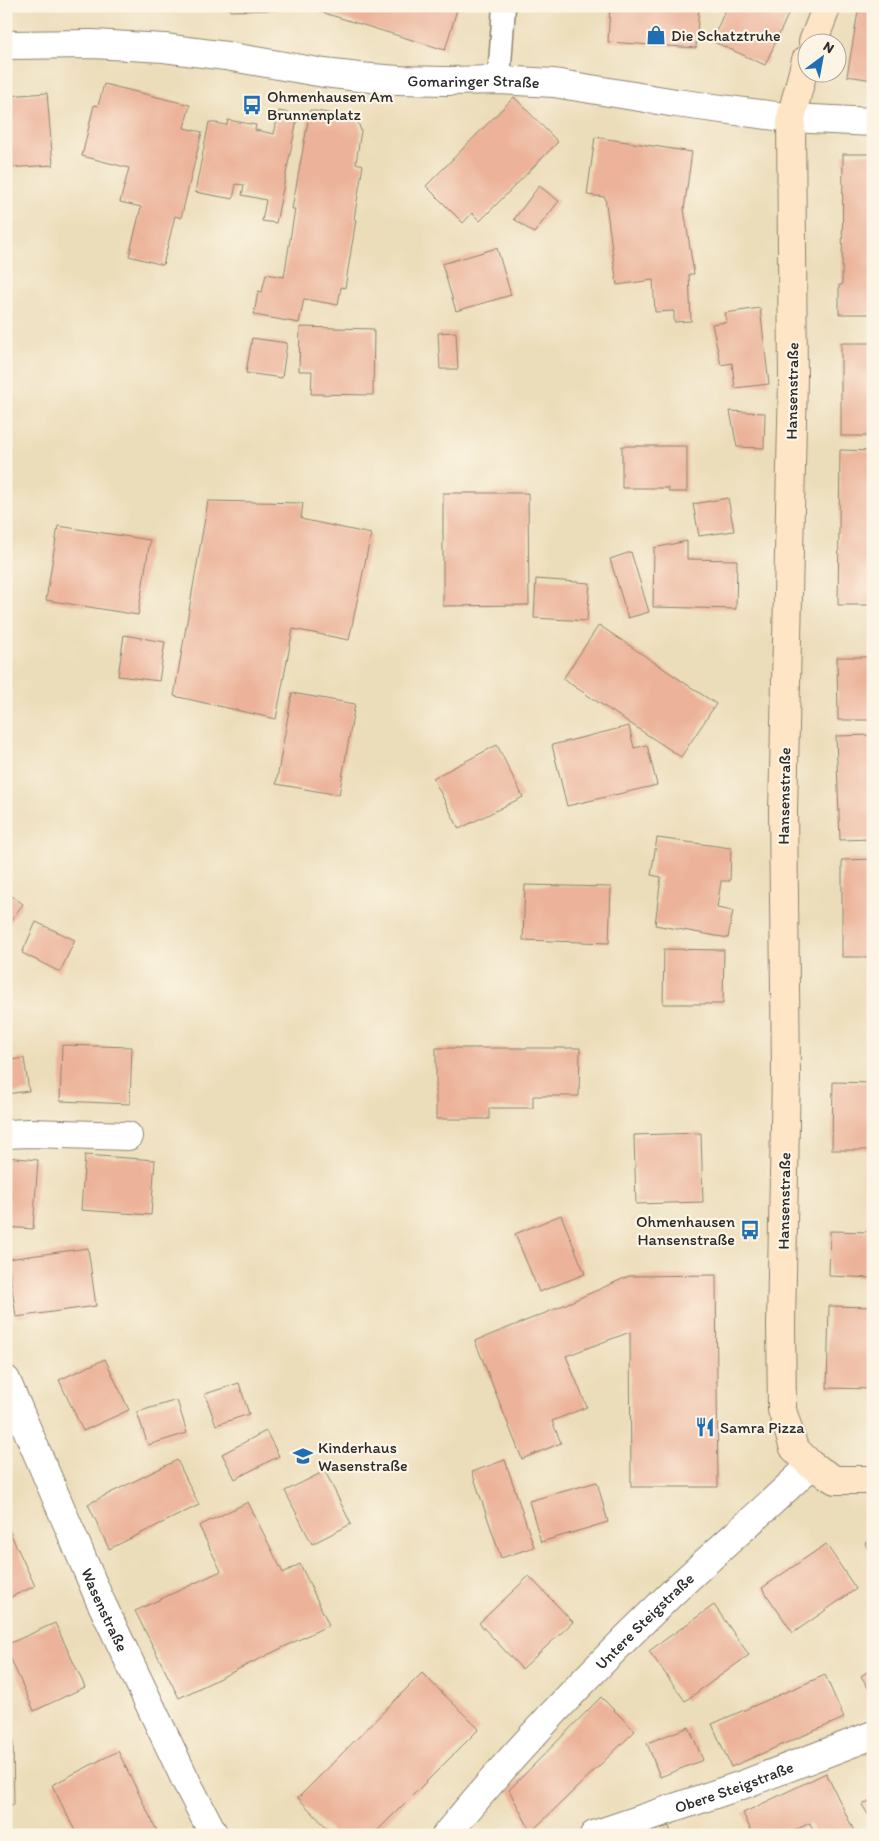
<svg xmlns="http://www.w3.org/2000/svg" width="879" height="1841" font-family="Itim,sans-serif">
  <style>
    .building { fill: #ecb39a }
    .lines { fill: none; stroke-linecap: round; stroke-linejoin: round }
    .lane-casing { stroke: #8c8472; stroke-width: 25 }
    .street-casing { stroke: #8c8472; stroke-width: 30 }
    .secondary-casing { stroke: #8c8472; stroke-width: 30 }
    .lane { stroke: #fff; stroke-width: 22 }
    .street { stroke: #fff; stroke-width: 28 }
    .secondary { stroke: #fde5c5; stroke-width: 28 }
    .labels { text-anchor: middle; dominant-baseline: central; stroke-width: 4.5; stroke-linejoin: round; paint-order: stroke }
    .poi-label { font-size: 16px; fill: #2b2b2b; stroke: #fcf5e5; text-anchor: start }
    .street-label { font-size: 16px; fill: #2b2b2b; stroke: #fcf5e5 }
  </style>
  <rect width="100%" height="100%" fill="#fcf5e5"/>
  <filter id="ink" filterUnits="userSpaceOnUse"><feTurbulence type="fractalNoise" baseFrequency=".02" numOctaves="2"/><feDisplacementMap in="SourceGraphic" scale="10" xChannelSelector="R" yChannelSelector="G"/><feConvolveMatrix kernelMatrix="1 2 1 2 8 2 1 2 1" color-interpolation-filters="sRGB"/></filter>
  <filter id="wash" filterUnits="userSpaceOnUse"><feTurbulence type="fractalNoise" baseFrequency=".0096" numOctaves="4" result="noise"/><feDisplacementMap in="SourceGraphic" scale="20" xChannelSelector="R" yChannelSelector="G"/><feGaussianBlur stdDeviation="1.12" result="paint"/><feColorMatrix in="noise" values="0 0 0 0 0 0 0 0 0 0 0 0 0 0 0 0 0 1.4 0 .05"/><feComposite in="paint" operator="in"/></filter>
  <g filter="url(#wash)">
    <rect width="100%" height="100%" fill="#ecddba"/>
    <g id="blocks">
      <g class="building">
        <polygon points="230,6 279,6 279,10 230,11"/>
        <polygon points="301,6 458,6 445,50"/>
        <polygon points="610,6 699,6 696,48 608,42"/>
        <polygon points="727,6 792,6 765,65 712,41"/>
        <polygon points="859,6 873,6 873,80 847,76"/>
        <polygon points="104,84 190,105 184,128 202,132 181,218 175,216 163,265 129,256 141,207 120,202 129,168 82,156 94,105 98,106"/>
        <polygon points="47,93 53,165 6,168 6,96"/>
        <polygon points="514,97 558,142 480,221 472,213 463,223 426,186"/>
        <polygon points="310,110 350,117 358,122 361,131 356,163 363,165 354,219 356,220 345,288 341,287 338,305 304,299 299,323 254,315 258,291 262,292 266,274 284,277 295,209 292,209"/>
        <polygon points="279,111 298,115 276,223 262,221 266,200 242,195 244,185 236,184 233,199 195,192 209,122 227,125 228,120 256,125 255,130 274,134"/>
        <polygon points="595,137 692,152 684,209 694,274 689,274 691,321 674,322 674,311 655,312 653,280 617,285 605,197 587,195"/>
        <polygon points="843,154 873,154 873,314 839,314 839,285 842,285"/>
        <polygon points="539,186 559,201 534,233 514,219"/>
        <polygon points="497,248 511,295 456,311 442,264"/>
        <polygon points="760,308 769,384 735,388 732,363 721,365 712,324 727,322 725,313"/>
        <polygon points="300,327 374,329 373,395 311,394 312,371 299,371"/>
        <polygon points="456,332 458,369 440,369 438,333"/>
        <polygon points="252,338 287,343 282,378 246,373"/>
        <rect x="841" y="343" width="32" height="93"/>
        <polygon points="730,411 765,413 764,448 737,447"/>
        <polygon points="622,446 687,446 687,492 669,492 668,488 622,488"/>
        <polygon points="840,450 873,451 873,605 838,605"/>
        <polygon points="443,493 528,493 529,605 443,606"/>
        <polygon points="728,498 734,531 699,536 693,504"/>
        <polygon points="208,501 303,503 301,519 371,534 349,640 293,629 276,719 174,696"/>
        <polygon points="58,526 150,540 138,615 46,600"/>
        <polygon points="687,541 687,559 737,560 736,609 653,607 654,548"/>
        <polygon points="631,552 649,612 628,618 610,559"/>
        <polygon points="536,579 590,583 587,621 534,618"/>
        <polygon points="599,625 716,704 681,757 563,679"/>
        <polygon points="124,635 165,642 159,681 118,676"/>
        <polygon points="837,657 873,657 873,720 838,720"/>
        <polygon points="292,693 355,704 339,795 276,784"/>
        <polygon points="629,726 634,748 647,745 657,785 567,806 552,745"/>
        <polygon points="873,735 873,839 840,840 836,736"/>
        <polygon points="497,745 523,797 459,829 433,778"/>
        <polygon points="657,838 731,848 730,881 721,881 717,908 733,911 728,938 655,925 661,877 651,875"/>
        <polygon points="873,859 873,957 842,957 842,860"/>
        <polygon points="525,885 611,887 609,943 523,940"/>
        <polygon points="6,892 23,904 6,927"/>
        <polygon points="36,922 75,940 60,972 22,953"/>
        <polygon points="664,949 724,950 723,1004 663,1004"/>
        <polygon points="62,1045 132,1047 130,1104 60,1101"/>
        <polygon points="436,1048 580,1048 579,1096 533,1096 533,1108 489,1108 489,1119 436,1119"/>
        <polygon points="24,1058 29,1091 6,1094 6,1061"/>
        <polygon points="833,1082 873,1083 873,1150 832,1150"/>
        <polygon points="701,1133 703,1202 636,1204 634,1135"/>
        <polygon points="85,1155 155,1160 151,1215 81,1210"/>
        <polygon points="6,1157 38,1160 33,1229 6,1227"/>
        <polygon points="561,1215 585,1274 539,1292 515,1234"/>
        <polygon points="830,1231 873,1232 873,1278 829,1276"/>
        <polygon points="88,1248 96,1306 16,1317 8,1259"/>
        <polygon points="716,1275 718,1487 631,1487 630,1332 566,1356 587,1407 552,1421 561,1443 522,1459 475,1341 548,1312 629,1276"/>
        <polygon points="829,1306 873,1307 873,1389 827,1388"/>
        <polygon points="105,1359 129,1410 83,1431 59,1380"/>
        <polygon points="239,1383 249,1414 216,1425 205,1394"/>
        <polygon points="177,1400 187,1433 148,1445 137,1412"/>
        <polygon points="266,1431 279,1456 235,1479 222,1454"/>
        <polygon points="177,1460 199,1505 109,1549 88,1504"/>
        <polygon points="505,1460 534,1547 501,1558 472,1472"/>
        <polygon points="325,1471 351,1524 312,1544 285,1491"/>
        <polygon points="597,1482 608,1522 541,1542 529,1501"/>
        <polygon points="248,1502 283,1573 300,1564 329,1625 179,1698 135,1611 221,1571 199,1526"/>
        <polygon points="6,1524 35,1586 6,1599"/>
        <polygon points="873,1538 873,1557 865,1543"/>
        <polygon points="826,1544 856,1589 793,1633 762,1588"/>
        <polygon points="529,1576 573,1622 522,1669 479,1623"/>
        <polygon points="714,1605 749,1655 685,1701 649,1651"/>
        <polygon points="55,1623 85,1687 34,1711 6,1648 6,1645"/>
        <polygon points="873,1668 873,1696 861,1676"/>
        <polygon points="422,1673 479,1729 373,1835 334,1835 298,1798"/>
        <polygon points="825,1675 844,1718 731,1767 712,1724"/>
        <polygon points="601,1697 635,1731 531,1832 509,1790"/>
        <polygon points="689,1727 703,1760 660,1777 647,1743"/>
        <polygon points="6,1740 13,1740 14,1805 6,1805"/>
        <polygon points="118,1751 159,1835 77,1835 52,1785"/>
        <polygon points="826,1773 856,1835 815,1835 810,1823 785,1835 753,1835 743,1813"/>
        <polygon points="873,1799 873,1822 862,1805"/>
        <polygon points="669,1826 672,1835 645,1835 645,1834"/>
      </g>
    </g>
  </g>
  <g filter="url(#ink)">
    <use href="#blocks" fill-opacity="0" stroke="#8c8472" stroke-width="1"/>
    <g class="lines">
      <defs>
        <polyline id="lane" points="499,80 504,6"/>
        <g id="street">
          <path id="s1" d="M6,45L93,44L164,48L226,56L324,73L359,77L398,80L446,81L499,80L554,83L676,103L791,118L873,122"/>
          <polyline points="6,1134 30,1133 128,1136"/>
          <path id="s2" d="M6,1380L99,1598L186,1781L214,1835"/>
          <path id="s3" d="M446,1835C515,1751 590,1672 669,1596C715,1552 765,1510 811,1465"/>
          <path id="s4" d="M594,1835L742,1785L873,1735"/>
        </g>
        <g id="secondary">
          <polyline points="813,42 827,6"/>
          <polyline points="806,60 791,118 793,380 783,811 786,1075 781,1324 782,1410 794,1448 811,1465 835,1480 873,1480"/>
        </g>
      </defs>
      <use href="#lane" class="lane-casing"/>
      <use href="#street" class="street-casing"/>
      <use href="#secondary" class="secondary-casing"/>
      <use href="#lane" class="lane"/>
      <use href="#street" class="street"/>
      <use href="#secondary" class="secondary"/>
    </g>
  </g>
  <defs>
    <symbol id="shop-bare" viewBox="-9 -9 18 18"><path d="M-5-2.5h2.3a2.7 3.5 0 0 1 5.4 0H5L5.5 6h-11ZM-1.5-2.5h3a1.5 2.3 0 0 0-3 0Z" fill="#1f6fb2" stroke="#fcf5e5" stroke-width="2.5" paint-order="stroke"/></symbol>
    <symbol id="bus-bare" viewBox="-9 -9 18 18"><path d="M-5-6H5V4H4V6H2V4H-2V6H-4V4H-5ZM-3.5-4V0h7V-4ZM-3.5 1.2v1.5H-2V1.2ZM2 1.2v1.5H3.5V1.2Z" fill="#1f6fb2" stroke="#fcf5e5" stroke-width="2.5" paint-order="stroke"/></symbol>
    <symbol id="restaurant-bare" viewBox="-9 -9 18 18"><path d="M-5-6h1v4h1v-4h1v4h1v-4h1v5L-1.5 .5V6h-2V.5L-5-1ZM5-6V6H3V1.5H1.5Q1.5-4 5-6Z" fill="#1f6fb2" stroke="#fcf5e5" stroke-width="2.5" paint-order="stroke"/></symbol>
    <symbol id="school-bare" viewBox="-9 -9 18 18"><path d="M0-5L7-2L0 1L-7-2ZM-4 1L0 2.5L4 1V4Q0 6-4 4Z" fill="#1f6fb2" stroke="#fcf5e5" stroke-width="2.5" paint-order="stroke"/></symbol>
  </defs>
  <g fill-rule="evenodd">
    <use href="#shop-bare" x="642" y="21" width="28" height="28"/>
    <use href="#bus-bare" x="238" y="91" width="28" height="28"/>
    <use href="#bus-bare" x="736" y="1216" width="28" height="28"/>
    <use href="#restaurant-bare" x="691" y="1413" width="28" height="28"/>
    <use href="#school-bare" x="289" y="1442" width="28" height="28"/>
  </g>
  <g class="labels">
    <g class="poi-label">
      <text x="671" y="35">Die Schatztruhe</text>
      <text x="267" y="96">Ohmenhausen Am<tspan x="267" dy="18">Brunnenplatz</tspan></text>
      <text x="735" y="1221" text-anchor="end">Ohmenhausen<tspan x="735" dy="18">Hansenstraße</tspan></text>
      <text x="720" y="1427">Samra Pizza</text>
      <text x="318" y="1447">Kinderhaus<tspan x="318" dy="18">Wasenstraße</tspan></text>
    </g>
    <g class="street-label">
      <text stroke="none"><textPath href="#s1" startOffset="470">Gomaringer Straße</textPath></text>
      <text transform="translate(792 391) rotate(-89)">Hansenstraße</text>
      <text transform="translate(784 796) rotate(-89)">Hansenstraße</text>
      <text transform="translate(784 1201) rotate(-89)">Hansenstraße</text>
      <text stroke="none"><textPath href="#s2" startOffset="250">Wasenstraße</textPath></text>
      <text stroke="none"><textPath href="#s3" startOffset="292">Untere Steigstraße</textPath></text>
      <text stroke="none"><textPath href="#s4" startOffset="148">Obere Steigstraße</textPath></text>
    </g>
  </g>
  <rect width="879" height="1841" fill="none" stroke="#fcf5e5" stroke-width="25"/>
  <g transform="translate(822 58) rotate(32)"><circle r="24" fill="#fcf5e5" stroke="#a8a49b"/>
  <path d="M0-4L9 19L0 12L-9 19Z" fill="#1f6fb2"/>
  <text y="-8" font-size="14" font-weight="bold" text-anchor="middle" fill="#2b2b2b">N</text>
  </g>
</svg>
